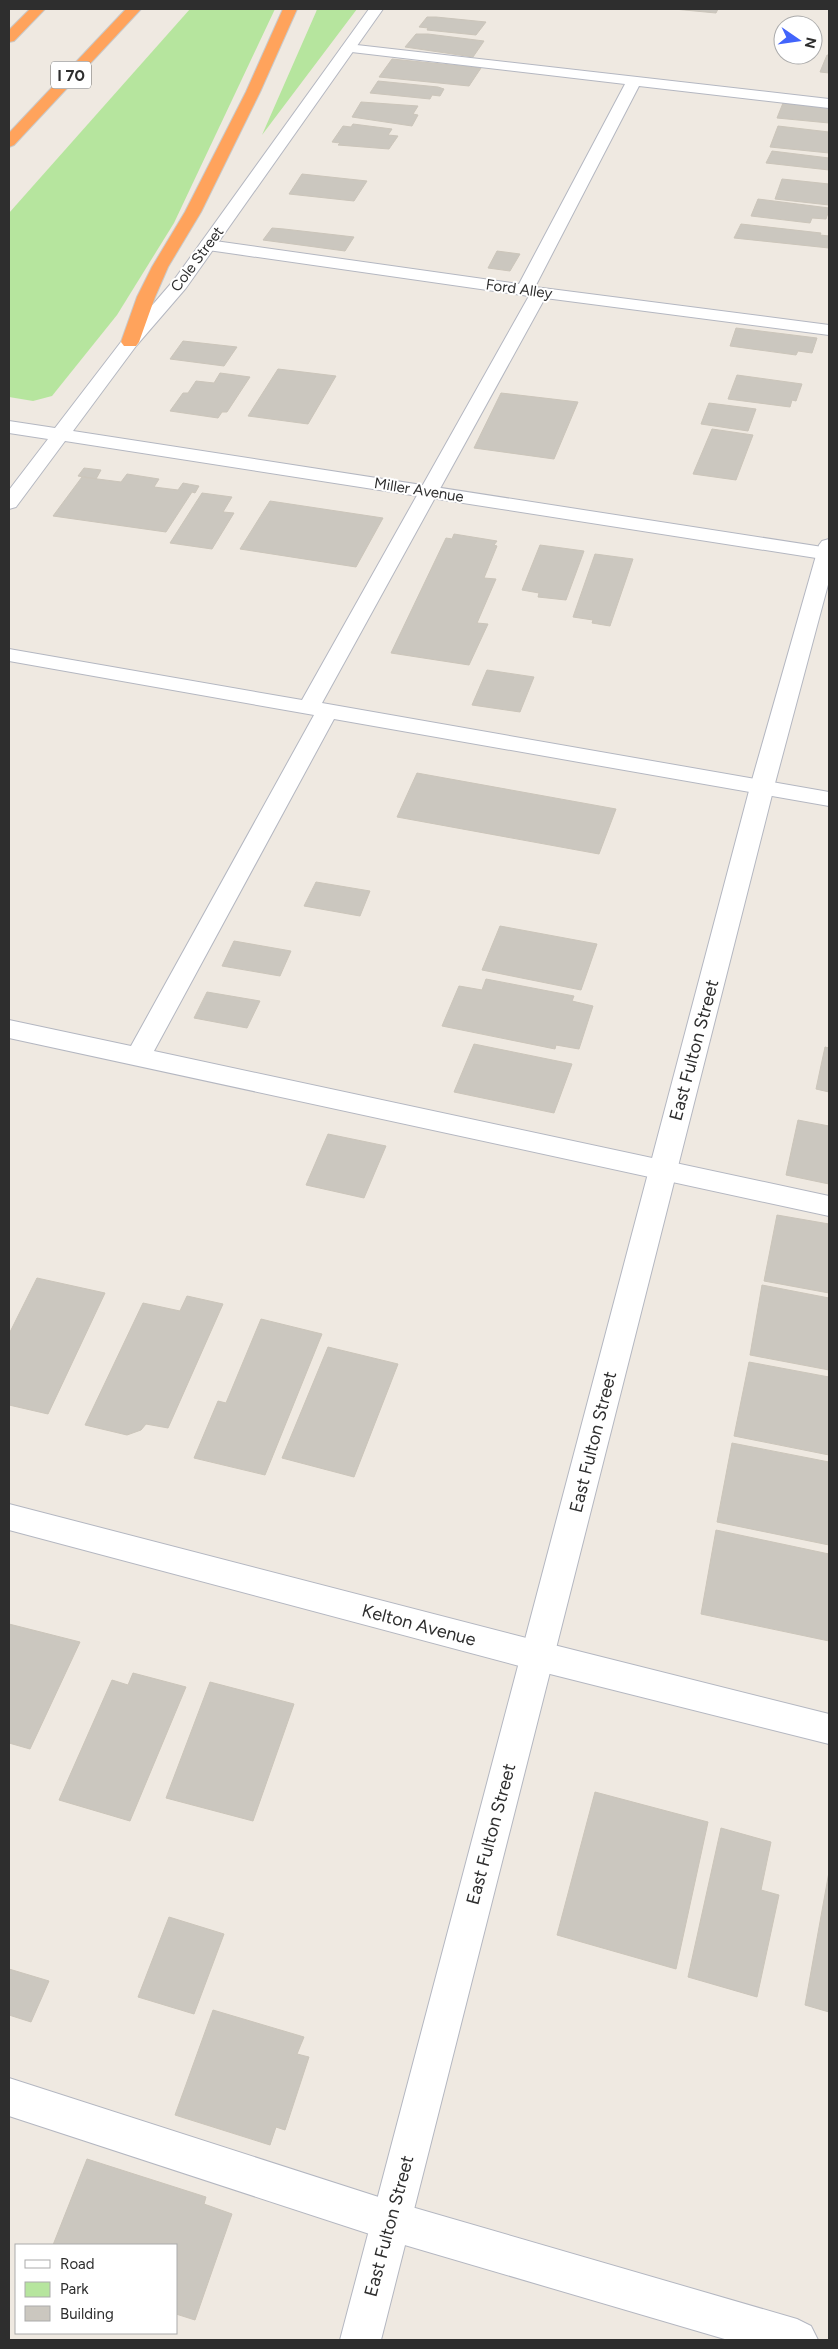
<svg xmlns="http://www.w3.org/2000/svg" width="838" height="2349" font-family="Figtree,sans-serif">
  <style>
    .green { fill: #b6e59e }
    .building { fill: #cbc7bf; stroke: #cbc5ba }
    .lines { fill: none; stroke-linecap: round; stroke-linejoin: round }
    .lane-casing { stroke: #b4b7c1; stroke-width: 2 }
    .street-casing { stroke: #b4b7c1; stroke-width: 2 }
    .secondary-casing { stroke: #b4b7c1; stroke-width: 2 }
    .highway-casing { stroke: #c9c9c9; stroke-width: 2 }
    .lane { fill: #fff; fill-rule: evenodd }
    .street { fill: #fff; fill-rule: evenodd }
    .secondary { fill: #fff; fill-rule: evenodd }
    .highway { fill: #ffa35c; fill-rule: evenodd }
    .labels { text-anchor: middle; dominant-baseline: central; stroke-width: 4; stroke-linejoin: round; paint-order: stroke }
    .far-street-label { font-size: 15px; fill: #2e2e2e; stroke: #fff }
    .shield { fill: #fff; stroke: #6d6d6d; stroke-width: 1 }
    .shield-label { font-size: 16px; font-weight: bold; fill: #2e2e2e }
    .street-label { font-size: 18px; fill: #2e2e2e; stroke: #fff }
  </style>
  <rect width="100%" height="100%" fill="#efe9e1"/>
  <g class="green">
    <polygon points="190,9 275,9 174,223 117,315 52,396 33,401 9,397 9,213"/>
    <polygon points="317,9 357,9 262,135 316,12"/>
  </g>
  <g class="building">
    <polygon points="674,9 718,9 716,13"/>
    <polygon points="427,17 436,17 486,22 476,35 427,30 428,28 419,27"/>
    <polygon points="416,34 428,34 484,41 473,57 405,47"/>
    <polygon points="827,55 829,55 829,73 820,72"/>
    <polygon points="392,59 481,68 469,86 379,77"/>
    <polygon points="378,81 438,87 444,89 440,96 432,95 430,99 370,93"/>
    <polygon points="361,102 418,106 413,114 418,115 412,126 352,117"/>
    <polygon points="783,103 829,108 829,123 777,118"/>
    <polygon points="353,124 392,129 388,135 398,136 389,149 338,145 340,143 332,142 343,126 351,127"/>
    <polygon points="778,126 829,132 829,153 770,147"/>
    <polygon points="772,151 829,158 829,170 766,163"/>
    <polygon points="302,174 367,181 354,201 289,194"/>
    <polygon points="782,179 829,184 829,205 775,199"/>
    <polygon points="758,199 829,208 829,210 826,219 812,218 810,223 751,216"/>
    <polygon points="741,224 821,233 820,235 829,236 829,248 734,238"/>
    <polygon points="272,228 284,229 354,237 345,251 263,240"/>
    <polygon points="497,251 520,254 510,271 488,268"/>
    <polygon points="736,328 817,338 812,353 798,351 796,355 730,346"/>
    <polygon points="183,341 237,347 224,366 170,359"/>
    <polygon points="278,369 336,376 308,424 248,416"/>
    <polygon points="220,373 250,377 227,412 222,412 218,418 170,411 183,393 188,393 196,381 214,383"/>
    <polygon points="737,375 802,384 796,401 792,400 790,407 728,399"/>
    <polygon points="501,393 578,402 554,459 474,448"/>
    <polygon points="709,403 756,409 748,431 701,424"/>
    <polygon points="712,429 753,435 736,480 693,474"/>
    <polygon points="84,468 101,470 96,479 78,476"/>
    <polygon points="127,474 159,479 154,487 178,490 183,483 199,486 195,493 192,492 166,532 53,516 82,477 121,482"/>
    <polygon points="202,493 232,497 223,512 234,513 212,549 170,543"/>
    <polygon points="270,501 383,518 356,567 240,549"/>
    <polygon points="454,534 497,541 494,545 497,546 484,578 496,579 477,623 488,624 469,665 391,653 446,538 452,539"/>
    <polygon points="540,545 584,551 566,600 538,597 539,593 522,590"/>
    <polygon points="595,554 633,559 610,626 592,623 593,620 573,617"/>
    <polygon points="487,670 534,677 520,712 472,705"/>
    <polygon points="417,773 616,809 599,854 397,817"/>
    <polygon points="316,882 370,891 360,916 304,906"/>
    <polygon points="500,926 597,944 581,990 482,970"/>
    <polygon points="234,941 291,951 280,976 222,966"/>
    <polygon points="486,979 574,996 572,1001 593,1006 579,1049 556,1045 555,1049 442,1026 459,986 482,990"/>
    <polygon points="207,992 260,1001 247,1028 194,1018"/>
    <polygon points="474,1044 572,1064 554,1113 454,1092"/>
    <polygon points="825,1047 829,1048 829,1092 816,1089"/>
    <polygon points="798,1120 829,1126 829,1184 786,1175"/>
    <polygon points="328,1134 386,1146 364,1198 306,1185"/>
    <polygon points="777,1215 829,1224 829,1293 764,1281"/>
    <polygon points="37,1278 105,1293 48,1414 9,1405 9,1334"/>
    <polygon points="762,1285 829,1298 829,1370 750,1355"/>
    <polygon points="187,1296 223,1304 168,1428 146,1424 141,1430 127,1435 85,1425 143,1303 180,1311"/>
    <polygon points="261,1319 322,1334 265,1475 194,1458 218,1401 226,1403"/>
    <polygon points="328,1347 398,1364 354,1477 282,1458"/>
    <polygon points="749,1362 829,1377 829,1455 734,1436"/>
    <polygon points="732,1443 829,1462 829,1545 717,1522"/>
    <polygon points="716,1530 829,1554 829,1641 701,1614"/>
    <polygon points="9,1624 80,1642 30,1749 9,1743"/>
    <polygon points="133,1673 186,1687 130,1821 59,1800 112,1680 128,1685"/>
    <polygon points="210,1682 294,1704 253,1821 166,1798"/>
    <polygon points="595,1792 708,1822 676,1969 557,1935"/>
    <polygon points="721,1828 771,1842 761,1890 779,1895 757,1997 688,1977"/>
    <polygon points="829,1872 829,2012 805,2005"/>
    <polygon points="169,1917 224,1934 194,2014 138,1997"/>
    <polygon points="9,1969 49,1981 31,2022 9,2015"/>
    <polygon points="213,2010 304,2037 297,2054 309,2057 285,2130 276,2127 270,2145 175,2115"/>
    <polygon points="87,2159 206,2197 204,2204 232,2214 195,2320 176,2314 176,2245 53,2245"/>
  </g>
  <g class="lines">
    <defs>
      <g id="lane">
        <polygon points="348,44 829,99 829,108 639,86 535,287 829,325 829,335 545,298 322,703 829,792 829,806 334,719 154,1051 829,1196 829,1216 9,1038 9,1020 131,1046 314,715 9,661 9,649 302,700 529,296 208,250 202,249 200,245 202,241 208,240 519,284 625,84 343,51 341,48"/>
        <polygon points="9,2078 391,2201 797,2319 811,2326 818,2340 728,2340 391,2241 9,2116"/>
      </g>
      <polygon id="street" points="829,539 829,581 774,787 381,2340 340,2340 750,787 819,545 822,541"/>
      <g id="secondary">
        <polygon points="369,9 383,9 186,288 136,346 73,431 829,548 829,560 65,441 16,507 9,509 9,490 48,439 9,433 9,421 55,428 124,338 174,280"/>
        <polygon points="9,1504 538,1641 829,1714 829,1744 538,1671 9,1530"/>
      </g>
      <g id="highway">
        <polygon points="30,9 45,9 14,41 9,42 9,30"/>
        <polygon points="126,9 141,9 14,145 9,147 9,133"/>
        <polygon points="283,9 297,9 260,92 201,212 168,267 155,297 139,342 136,346 124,346 121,342 137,297 152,267 185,212 246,92"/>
      </g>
    </defs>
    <use href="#lane" class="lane-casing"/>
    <use href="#street" class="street-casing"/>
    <use href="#secondary" class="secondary-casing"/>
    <use href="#highway" class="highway-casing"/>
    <use href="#lane" class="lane"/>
    <use href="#street" class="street"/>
    <use href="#secondary" class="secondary"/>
    <use href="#highway" class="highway"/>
  </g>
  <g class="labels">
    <g class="far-street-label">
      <text transform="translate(197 259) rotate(-53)">Cole Street</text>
      <text transform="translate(519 289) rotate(8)">Ford Alley</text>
      <text transform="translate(419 490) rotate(9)">Miller Avenue</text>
    </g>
    <rect class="shield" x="51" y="61.5" width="40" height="27" rx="4"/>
    <g class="shield-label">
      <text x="71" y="75">I 70</text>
    </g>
    <g class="street-label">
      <text transform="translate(694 1050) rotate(-75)">East Fulton Street</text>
      <text transform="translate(593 1442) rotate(-76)">East Fulton Street</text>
      <text transform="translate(419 1625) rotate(15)">Kelton Avenue</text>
      <text transform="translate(491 1834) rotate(-75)">East Fulton Street</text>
      <text transform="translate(389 2226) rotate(-75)">East Fulton Street</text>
    </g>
  </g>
  <rect width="838" height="2349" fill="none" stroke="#2e2e2e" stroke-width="20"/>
  <rect x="15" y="2244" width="162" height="90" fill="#ffffff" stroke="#ababab"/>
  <rect x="25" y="2260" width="25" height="8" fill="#ffffff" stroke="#ababab"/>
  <text x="60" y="2269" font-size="15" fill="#2e2e2e">Road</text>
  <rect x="25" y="2282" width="25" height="15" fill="#b6e59e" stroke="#ababab"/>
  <text x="60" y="2294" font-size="15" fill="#2e2e2e">Park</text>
  <rect x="25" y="2306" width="25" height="15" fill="#cbc7bf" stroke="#ababab"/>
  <text x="60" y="2319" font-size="15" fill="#2e2e2e">Building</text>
  <g transform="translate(798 40) rotate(103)"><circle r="24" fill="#ffffff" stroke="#ababab"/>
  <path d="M0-4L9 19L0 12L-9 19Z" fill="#4264fb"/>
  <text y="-8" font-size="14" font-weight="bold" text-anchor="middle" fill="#2e2e2e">N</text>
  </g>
</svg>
